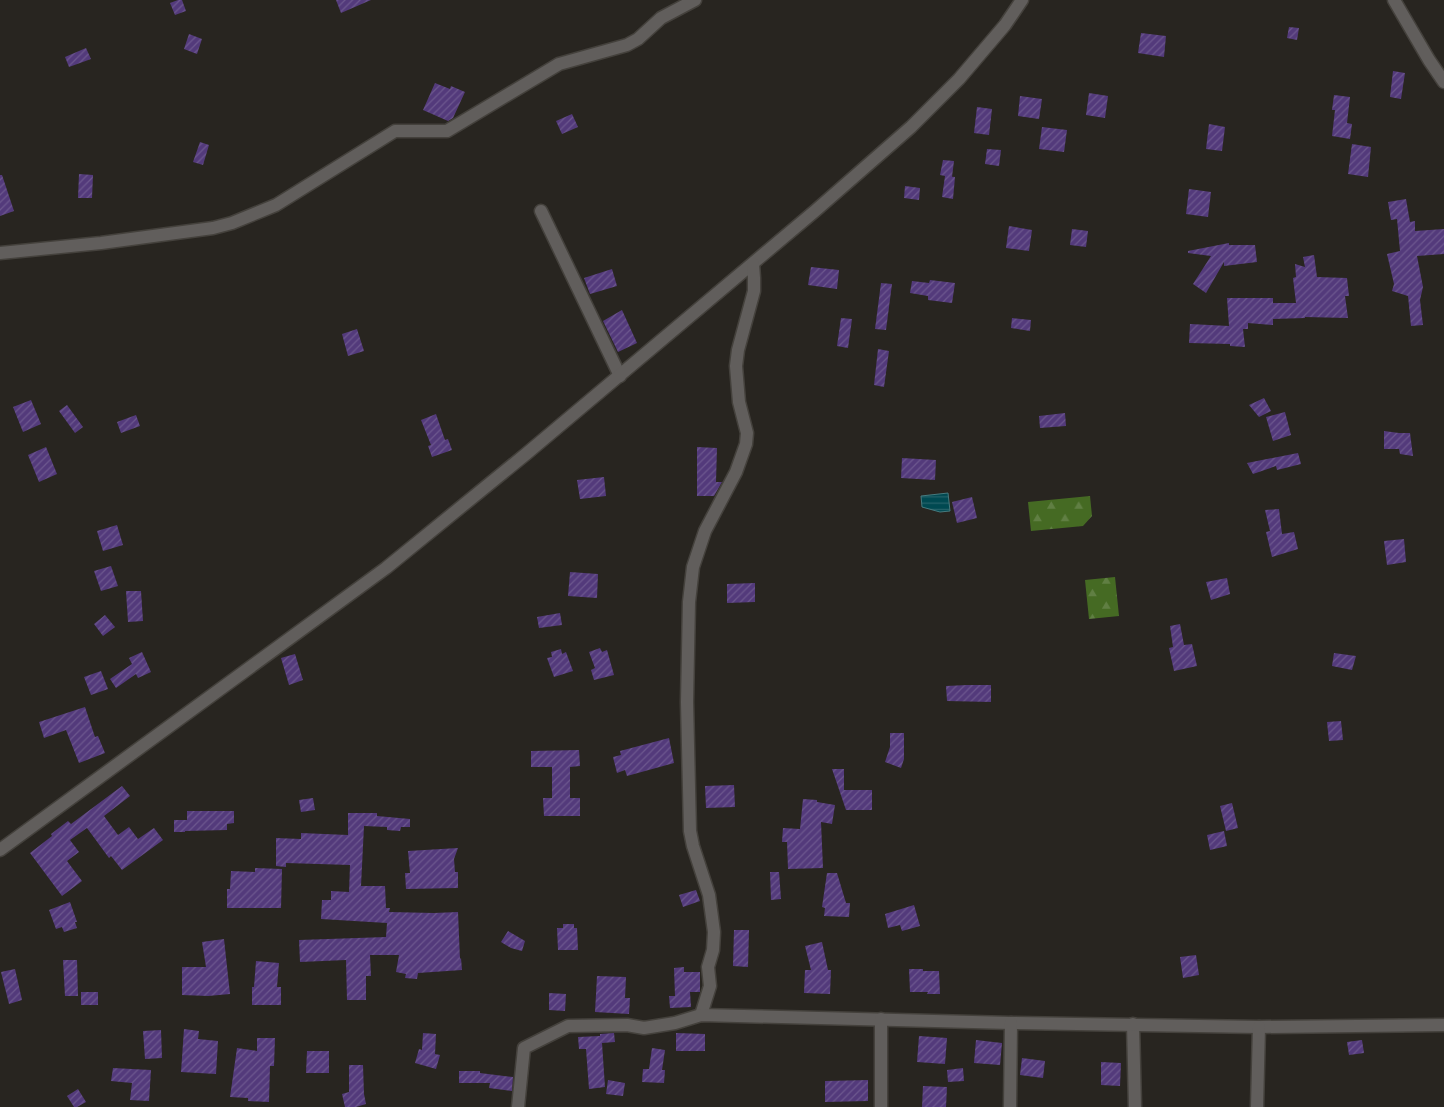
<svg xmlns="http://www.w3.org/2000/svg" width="1444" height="1107" font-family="Montserrat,sans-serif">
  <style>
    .forest { fill: url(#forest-firs) }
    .water { fill: url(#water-rules); stroke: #477a7e }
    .building { fill: url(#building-hatch) }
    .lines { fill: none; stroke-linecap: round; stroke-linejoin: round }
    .street-casing { stroke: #44413c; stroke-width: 15 }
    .street { stroke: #615e5c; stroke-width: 12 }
  </style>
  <defs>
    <pattern id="forest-firs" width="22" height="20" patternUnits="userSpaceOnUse" patternTransform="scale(1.25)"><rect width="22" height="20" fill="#456a23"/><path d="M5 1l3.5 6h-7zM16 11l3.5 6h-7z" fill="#607f43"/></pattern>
    <pattern id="water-rules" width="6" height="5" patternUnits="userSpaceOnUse" patternTransform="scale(1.25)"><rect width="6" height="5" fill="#004951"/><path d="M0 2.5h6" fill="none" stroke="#26636a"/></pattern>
    <pattern id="building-hatch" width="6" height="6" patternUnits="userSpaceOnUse" patternTransform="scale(1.25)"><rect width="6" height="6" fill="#533a7b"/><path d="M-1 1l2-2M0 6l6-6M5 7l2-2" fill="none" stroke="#6c578e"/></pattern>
  </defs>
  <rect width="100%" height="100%" fill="#282520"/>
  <g class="forest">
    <polygon points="1090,496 1092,516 1083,526 1031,531 1028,502"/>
    <polygon points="1115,577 1119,616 1089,619 1085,580"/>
  </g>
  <polygon class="water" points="948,493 950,511 940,512 922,507 921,496"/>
  <g class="building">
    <polygon points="178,0 182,0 186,11 175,15 170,3"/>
    <polygon points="336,0 371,0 341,13"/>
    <polygon points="1289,27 1299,28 1297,40 1287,38"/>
    <polygon points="1141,33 1166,36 1164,57 1138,53"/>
    <polygon points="189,34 202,39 197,54 184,49"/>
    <polygon points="86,48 91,59 69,67 65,57"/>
    <polygon points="1393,71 1405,73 1401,99 1390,97"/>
    <polygon points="435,83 450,89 451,86 465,92 453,118 448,121 423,110"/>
    <polygon points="1089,93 1108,96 1105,118 1086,115"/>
    <polygon points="1334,95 1350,97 1347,123 1352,124 1350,139 1332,136 1335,110 1332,110"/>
    <polygon points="1020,96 1042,99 1039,119 1018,116"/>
    <polygon points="977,107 992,109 989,135 974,133"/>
    <polygon points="572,114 578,127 562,134 556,121"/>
    <polygon points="1209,124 1225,127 1222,151 1206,149"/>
    <polygon points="1042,127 1067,130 1064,152 1039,149"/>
    <polygon points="200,142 209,145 203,165 193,162"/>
    <polygon points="1352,144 1371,147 1368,177 1348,174"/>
    <polygon points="987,149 1001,150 999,166 985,164"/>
    <polygon points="943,160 954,161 952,177 945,176 955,177 953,199 942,197 945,176 940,175"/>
    <polygon points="79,174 93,175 92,198 78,198"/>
    <polygon points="0,175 2,175 14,211 0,216"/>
    <polygon points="905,186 920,188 919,200 904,198"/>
    <polygon points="1189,189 1211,192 1208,217 1186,214"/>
    <polygon points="1406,199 1410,222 1415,221 1415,231 1444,229 1444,254 1417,256 1423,287 1420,300 1423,325 1411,326 1408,296 1392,291 1394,284 1387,254 1400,251 1397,219 1391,220 1388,202"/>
    <polygon points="1009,226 1032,230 1029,251 1006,248"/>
    <polygon points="1072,229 1088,231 1086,247 1070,245"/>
    <polygon points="1229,243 1229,245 1255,245 1257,262 1224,266 1224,262 1206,293 1193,284 1211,256 1188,253 1188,251"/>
    <polygon points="1314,255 1317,277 1347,278 1349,296 1345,296 1348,318 1305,317 1305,318 1273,319 1273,325 1248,323 1248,329 1243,329 1245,347 1230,346 1230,344 1189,343 1190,324 1229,326 1227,298 1273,298 1273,303 1296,303 1293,278 1296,277 1295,264 1305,267 1303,257"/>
    <polygon points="811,267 839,270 837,289 808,285"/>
    <polygon points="612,269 617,286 590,294 584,278"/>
    <polygon points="930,280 955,283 952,303 928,300 928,296 910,293 912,281 929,283"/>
    <polygon points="881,283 892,284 886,330 875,329"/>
    <polygon points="622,310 637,343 618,352 603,321"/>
    <polygon points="841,318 852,319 848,348 837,346"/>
    <polygon points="1012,318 1031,320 1030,331 1011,328"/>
    <polygon points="357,329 364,351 348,356 342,334"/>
    <polygon points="878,349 889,351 884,387 874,385"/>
    <polygon points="1264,398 1271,411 1259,417 1249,405"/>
    <polygon points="31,400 41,424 23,432 13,407"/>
    <polygon points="67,405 83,427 75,433 59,411"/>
    <polygon points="1285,412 1291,435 1273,441 1266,417"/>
    <polygon points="1065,413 1066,426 1040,428 1039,416"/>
    <polygon points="436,414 445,440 448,439 452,450 432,457 428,446 431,445 421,420"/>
    <polygon points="136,415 140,426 121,433 117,422"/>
    <polygon points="1384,431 1399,433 1410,433 1413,456 1400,454 1399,449 1384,449"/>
    <polygon points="46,447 57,474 39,482 28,455"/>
    <polygon points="697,447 717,448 716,482 722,482 714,496 697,496"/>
    <polygon points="1298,453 1301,464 1277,470 1276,466 1253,474 1247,463"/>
    <polygon points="902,458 936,460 935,480 901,478"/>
    <polygon points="604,477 606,496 580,499 577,480"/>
    <polygon points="972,497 977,518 957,523 952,502"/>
    <polygon points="1279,509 1282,534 1294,532 1298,549 1272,557 1266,532 1270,531 1265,510"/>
    <polygon points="117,525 123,545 103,551 97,531"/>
    <polygon points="1404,539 1406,562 1387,565 1384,541"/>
    <polygon points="111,566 118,586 101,591 94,571"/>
    <polygon points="570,572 598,574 597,598 568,596"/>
    <polygon points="1227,578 1230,594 1211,600 1206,582"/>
    <polygon points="755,583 755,602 727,603 727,584"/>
    <polygon points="126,591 141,591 143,621 128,622"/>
    <polygon points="560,613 562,625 539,628 537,617"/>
    <polygon points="105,615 115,627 103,636 94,624"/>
    <polygon points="1180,624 1184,645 1192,644 1197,666 1174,671 1169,648 1173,647 1170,626"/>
    <polygon points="600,648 602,652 607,650 614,675 594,680 591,670 595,668 589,652"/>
    <polygon points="561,649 562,654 566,652 573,671 554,677 547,658 552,657 551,652"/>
    <polygon points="142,652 151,672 138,678 136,674 116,688 110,679 132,664 129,658"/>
    <polygon points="1334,653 1356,656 1352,670 1332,666"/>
    <polygon points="295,654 303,680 289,685 281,658"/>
    <polygon points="101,671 108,689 91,695 84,677"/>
    <polygon points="967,685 991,685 991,702 947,701 946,686"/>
    <polygon points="85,707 95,737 98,736 105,753 79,763 66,730 44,738 39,722"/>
    <polygon points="1341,721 1343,740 1329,741 1327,722"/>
    <polygon points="890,733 904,733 904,759 901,768 885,762 890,747"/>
    <polygon points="669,738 674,763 627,776 625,770 617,773 613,757 621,755 620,751"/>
    <polygon points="579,750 580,766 570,767 570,798 580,798 580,816 544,816 543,798 552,798 552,767 531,767 531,751"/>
    <polygon points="832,769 844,769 844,790 872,790 872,810 846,810"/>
    <polygon points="734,785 735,807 706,808 705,786"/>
    <polygon points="122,786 130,796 104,816 118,835 129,827 138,839 154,828 163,840 122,870 111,856 109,858 87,828 70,840 79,852 67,861 82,881 62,896 30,853 52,836 51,834 68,821 71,824"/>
    <polygon points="313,798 315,810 301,812 299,800"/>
    <polygon points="803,799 817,800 817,802 835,805 832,824 821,822 823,868 788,869 787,842 782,842 783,828 800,829"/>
    <polygon points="1232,803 1238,828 1226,831 1220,806"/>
    <polygon points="187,811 234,811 234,823 227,824 227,830 185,831 185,832 174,832 174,820 187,820"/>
    <polygon points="348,813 377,813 377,816 410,819 410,827 401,827 400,831 387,830 387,827 364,826 361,886 385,886 386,908 390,908 389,912 434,913 458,912 460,959 461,958 462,970 418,973 417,979 405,978 406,974 396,972 399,955 370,955 371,976 366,976 366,1000 347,1000 346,960 300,962 299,940 386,937 387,923 321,919 322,900 331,900 331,891 349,892 350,865 286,863 286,867 276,866 276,838 301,839 301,833 348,835"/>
    <polygon points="1224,831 1227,846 1210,850 1207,835"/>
    <polygon points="458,848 454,859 455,872 458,872 458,888 406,889 405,873 410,873 408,851"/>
    <polygon points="255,868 282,869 281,908 227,908 227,889 230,889 231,871 255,872"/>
    <polygon points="770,872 779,872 781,899 771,900"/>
    <polygon points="827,873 837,873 846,903 850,903 849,917 824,916 825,908 822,907"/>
    <polygon points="696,890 700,901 683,907 679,895"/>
    <polygon points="70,902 77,922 75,922 77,928 64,932 62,927 56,929 49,910"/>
    <polygon points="914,905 920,926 902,931 900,925 888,928 885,914"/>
    <polygon points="563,924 574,924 574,928 577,928 578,950 558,950 557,928 563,928"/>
    <polygon points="734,930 749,930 748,967 733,966"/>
    <polygon points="508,931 525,941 522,951 511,948 501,942"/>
    <polygon points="224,939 230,994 208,996 182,995 182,967 206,967 202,942"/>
    <polygon points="822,942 828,970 831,970 830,994 804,993 805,970 811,970 805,946"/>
    <polygon points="1196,955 1199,975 1183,978 1180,957"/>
    <polygon points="63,960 77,960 78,996 65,996"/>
    <polygon points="256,961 279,963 277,987 281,987 281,1005 252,1005 252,987 254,987"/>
    <polygon points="684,967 684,972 700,972 700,992 690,992 691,1007 670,1008 669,996 675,996 674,968"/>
    <polygon points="15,969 22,1000 9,1004 1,972"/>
    <polygon points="909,969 923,969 923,971 939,971 940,994 927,994 928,992 910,992"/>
    <polygon points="597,976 626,977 625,998 630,998 629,1014 595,1012"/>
    <rect x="81" y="992" width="17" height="13"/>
    <polygon points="549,993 566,994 565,1011 549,1010"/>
    <polygon points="184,1029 199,1031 198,1039 218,1041 216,1074 181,1072"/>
    <polygon points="161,1030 162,1058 145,1059 143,1031"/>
    <polygon points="423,1033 436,1034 435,1054 440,1055 436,1069 415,1063 419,1049 422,1050"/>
    <polygon points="614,1033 615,1042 602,1043 605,1087 589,1089 586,1049 579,1049 578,1037 600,1036 600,1034"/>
    <polygon points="676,1033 705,1034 705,1051 676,1051"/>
    <polygon points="919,1036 947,1038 945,1064 917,1062"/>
    <polygon points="257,1038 275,1038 274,1066 270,1066 269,1102 248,1101 248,1098 230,1097 237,1048 257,1051"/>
    <polygon points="976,1040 1002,1043 1000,1065 974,1063"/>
    <polygon points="1362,1040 1364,1053 1349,1055 1347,1042"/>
    <polygon points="652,1048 665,1050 662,1070 665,1070 664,1083 642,1082 643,1069 649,1069"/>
    <polygon points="307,1051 329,1051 329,1073 306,1073"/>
    <polygon points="1022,1058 1045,1061 1043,1078 1020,1075"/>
    <polygon points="1101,1062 1121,1063 1120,1086 1101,1085"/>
    <polygon points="349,1065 363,1065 364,1094 366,1104 356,1107 345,1107 342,1094 349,1092"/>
    <polygon points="113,1068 151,1070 149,1101 130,1100 132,1083 111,1081"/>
    <polygon points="963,1068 964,1081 948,1082 947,1070"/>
    <polygon points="459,1071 480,1071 480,1073 513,1077 512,1091 489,1088 490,1083 459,1083"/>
    <polygon points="608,1080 625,1083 623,1096 606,1094"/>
    <polygon points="868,1080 868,1101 825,1102 825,1081"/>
    <polygon points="923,1086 947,1087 946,1107 922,1107"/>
    <polygon points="78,1089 86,1102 77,1107 74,1107 67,1096"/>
  </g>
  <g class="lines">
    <defs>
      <g id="street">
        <polyline points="1394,0 1429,60 1444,82"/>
        <polyline points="541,211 620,376"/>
        <polyline points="0,253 101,243 213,228 232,223 276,205 395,131 447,131 559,64 627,45 638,39 661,18 695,0"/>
        <polyline points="0,850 386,568 526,454 815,211 911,127 959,79 1005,25 1022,0"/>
        <polyline points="701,1015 710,986 708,967 713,950 714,932 709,895 693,846 690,831 687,702 689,602 693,567 705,531 736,472 746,444 747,433 739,402 736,366 738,350 754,291 754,278 753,264"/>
        <polyline points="1133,1024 1135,1107"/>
        <polyline points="518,1107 524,1048 568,1026 627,1025 644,1028 675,1023 701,1015 1011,1023 1259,1027 1444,1025"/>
        <polyline points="881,1107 881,1019"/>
        <polyline points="1010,1107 1011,1023"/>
        <polyline points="1257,1107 1259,1027"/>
      </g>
    </defs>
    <use href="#street" class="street-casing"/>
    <use href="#street" class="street"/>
  </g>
</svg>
